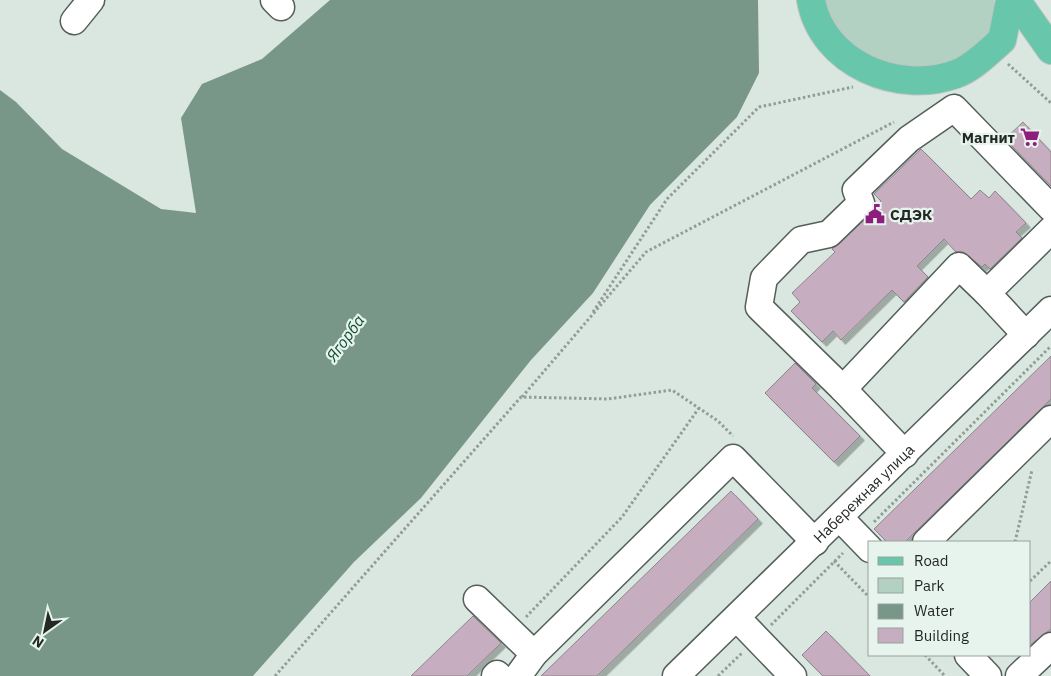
<svg xmlns="http://www.w3.org/2000/svg" width="1051" height="676" font-family="'IBM Plex Sans',sans-serif">
  <style>
    .green { fill: #b3d1c2 }
    .water { fill: #789788 }
    .building { fill: #c7adc0; stroke: #8f858d; filter: url(#shadow) }
    .lines { fill: none; stroke-linecap: round; stroke-linejoin: round }
    .minor-casing { stroke: #545f5a; stroke-width: 29 }
    .major-casing { stroke: #c1c3c2; stroke-width: 30 }
    .path { stroke: #939d98; stroke-width: 3; stroke-dasharray: 2.5 2.5; stroke-linecap: butt }
    .minor { stroke: #fff; stroke-width: 26 }
    .major { stroke: #68c7aa; stroke-width: 28 }
    .labels { text-anchor: middle; dominant-baseline: central; stroke-width: 4.5; stroke-linejoin: round; paint-order: stroke }
    .poi-label { font-size: 15px; font-weight: bold; fill: #232826; stroke: #e7f4ed; text-anchor: end }
    .street-label { font-size: 15px; fill: #232826; stroke: #e7f4ed }
    .water-label { font-size: 16px; font-style: italic; fill: #114c36; stroke: #e7f4ed }
  </style>
  <defs>
    <filter id="shadow"><feDropShadow dx="4.5" dy="4.5" stdDeviation="0" flood-color="#0004"/></filter>
  </defs>
  <rect width="100%" height="100%" fill="#d9e7e0"/>
  <path class="green" d="M823,0H994L998,17L995,36C980,46 963,60 946,67C939,70 927,67 919,68C872,68 839,44 823,0Z"/>
  <polygon class="water" points="330,0 758,0 759,73 737,117 650,205 593,293 531,360 421,498 354,562 253,676 0,676 0,90 16,102 62,149 161,209 196,213 181,118 202,84 262,59"/>
  <g class="building">
    <polygon points="1023,122 1051,152 1051,186 1005,139"/>
    <polygon points="921,149 971,199 980,190 989,198 995,191 1026,223 1016,232 1022,238 990,269 985,264 982,267 963,252 956,252 944,239 917,266 928,277 904,302 892,290 841,340 833,331 822,342 791,311 800,302 792,293 835,252 832,249 871,214 881,201 874,194"/>
    <polygon points="1051,356 1051,399 905,542 887,542 874,529"/>
    <polygon points="795,363 816,384 812,388 860,436 834,462 765,393"/>
    <polygon points="731,491 758,519 597,676 541,676"/>
    <polygon points="1051,581 1051,629 1030,645 1030,602"/>
    <polygon points="473,616 501,643 467,676 411,676"/>
    <polygon points="826,631 870,676 823,676 802,655"/>
  </g>
  <g class="lines">
    <defs>
      <g id="minor">
        <polyline points="274,0 281,7"/>
        <polyline points="74,21 91,0"/>
        <polyline points="1026,335 987,293 1051,230"/>
        <polyline points="843,389 959,266 987,293"/>
        <polyline points="905,454 843,389 759,307 764,278 801,240 829,234 861,203 856,190 909,139 954,108 1051,208"/>
        <polyline points="840,518 870,549"/>
        <polyline points="926,542 1051,419"/>
        <polyline points="477,599 534,654"/>
        <polyline points="737,618 793,676"/>
        <polyline points="968,655 988,676"/>
        <polyline points="495,676 497,674 499,676"/>
        <polyline points="518,676 534,654 733,458 815,542"/>
        <path id="s1" d="M676,676L1051,310"/>
        <polyline points="1019,676 1051,646"/>
      </g>
      <g id="major">
        <path d="M811,0C822,64 899,95 956,74C973,68 989,51 1002,40L1010,0"/>
        <polyline points="1016,0 1051,50"/>
      </g>
    </defs>
    <use href="#minor" class="minor-casing"/>
    <use href="#major" class="major-casing"/>
    <g class="path">
      <polyline points="1008,64 1051,103"/>
      <polyline points="593,312 667,199 759,107 853,87"/>
      <polyline points="522,397 646,252 894,122"/>
      <polyline points="874,522 1051,346"/>
      <polyline points="1015,542 1032,470"/>
      <polyline points="834,561 870,598"/>
      <polyline points="1030,581 1051,561"/>
      <polyline points="526,617 622,517 699,408"/>
      <polyline points="771,625 843,553"/>
      <polyline points="925,655 945,676"/>
      <polyline points="275,676 521,397 608,399 672,390 718,421 733,436"/>
      <polyline points="718,676 742,653"/>
    </g>
    <use href="#minor" class="minor"/>
    <use href="#major" class="major"/>
  </g>
  <defs>
    <symbol id="supermarket-bare" viewBox="-9 -9 18 18"><path d="M-6-5.5h2.5l.6 2H6L4.5 2H-2.5L-4.4-4H-6ZM-1.5 3.2a1.3 1.3 0 1 0 .1 0ZM3 3.2a1.3 1.3 0 1 0 .1 0Z" fill="#8e1d7e" stroke="#e7f4ed" stroke-width="2.5" paint-order="stroke"/></symbol>
    <symbol id="civic-bare" viewBox="-9 -9 18 18"><path d="M-.6-6.5H3V-4.5H.6V-3L4-1V1h2V6H-6V1h2V-1L-.6-3ZM-1.2 2.5V6h2.4V2.5Z" fill="#8e1d7e" stroke="#e7f4ed" stroke-width="2.5" paint-order="stroke"/></symbol>
  </defs>
  <g fill-rule="evenodd">
    <use href="#supermarket-bare" x="1016" y="123" width="28" height="28"/>
    <use href="#civic-bare" x="861" y="200" width="28" height="28"/>
  </g>
  <g class="labels">
    <g class="poi-label">
      <text x="1015" y="137">Магнит</text>
      <text x="890" y="214" text-anchor="start">СДЭК</text>
    </g>
    <g class="street-label">
      <text stroke="none"><textPath href="#s1" startOffset="262">Набережная улица</textPath></text>
    </g>
    <g class="water-label">
      <text transform="translate(345 338) rotate(-54)">Ягорба</text>
    </g>
  </g>
  <rect x="868" y="541" width="162" height="115" fill="#e7f4ed" stroke="#99a29d"/>
  <rect x="878" y="557" width="25" height="8" fill="#68c7aa" stroke="#99a29d"/>
  <text x="914" y="566" font-size="15" fill="#232826">Road</text>
  <rect x="878" y="578" width="25" height="15" fill="#b3d1c2" stroke="#99a29d"/>
  <text x="914" y="591" font-size="15" fill="#232826">Park</text>
  <rect x="878" y="604" width="25" height="15" fill="#789788" stroke="#99a29d"/>
  <text x="914" y="616" font-size="15" fill="#232826">Water</text>
  <rect x="878" y="628" width="25" height="15" fill="#c7adc0" stroke="#99a29d"/>
  <text x="914" y="641" font-size="15" fill="#232826">Building</text>
  <g transform="translate(45 631) rotate(213)" stroke="#e7f4ed" stroke-width="4" paint-order="stroke">
  <path d="M0-4L9 19L0 12L-9 19Z" fill="#232826"/>
  <text y="-8" font-size="14" font-weight="bold" text-anchor="middle" fill="#232826">N</text>
  </g>
</svg>
